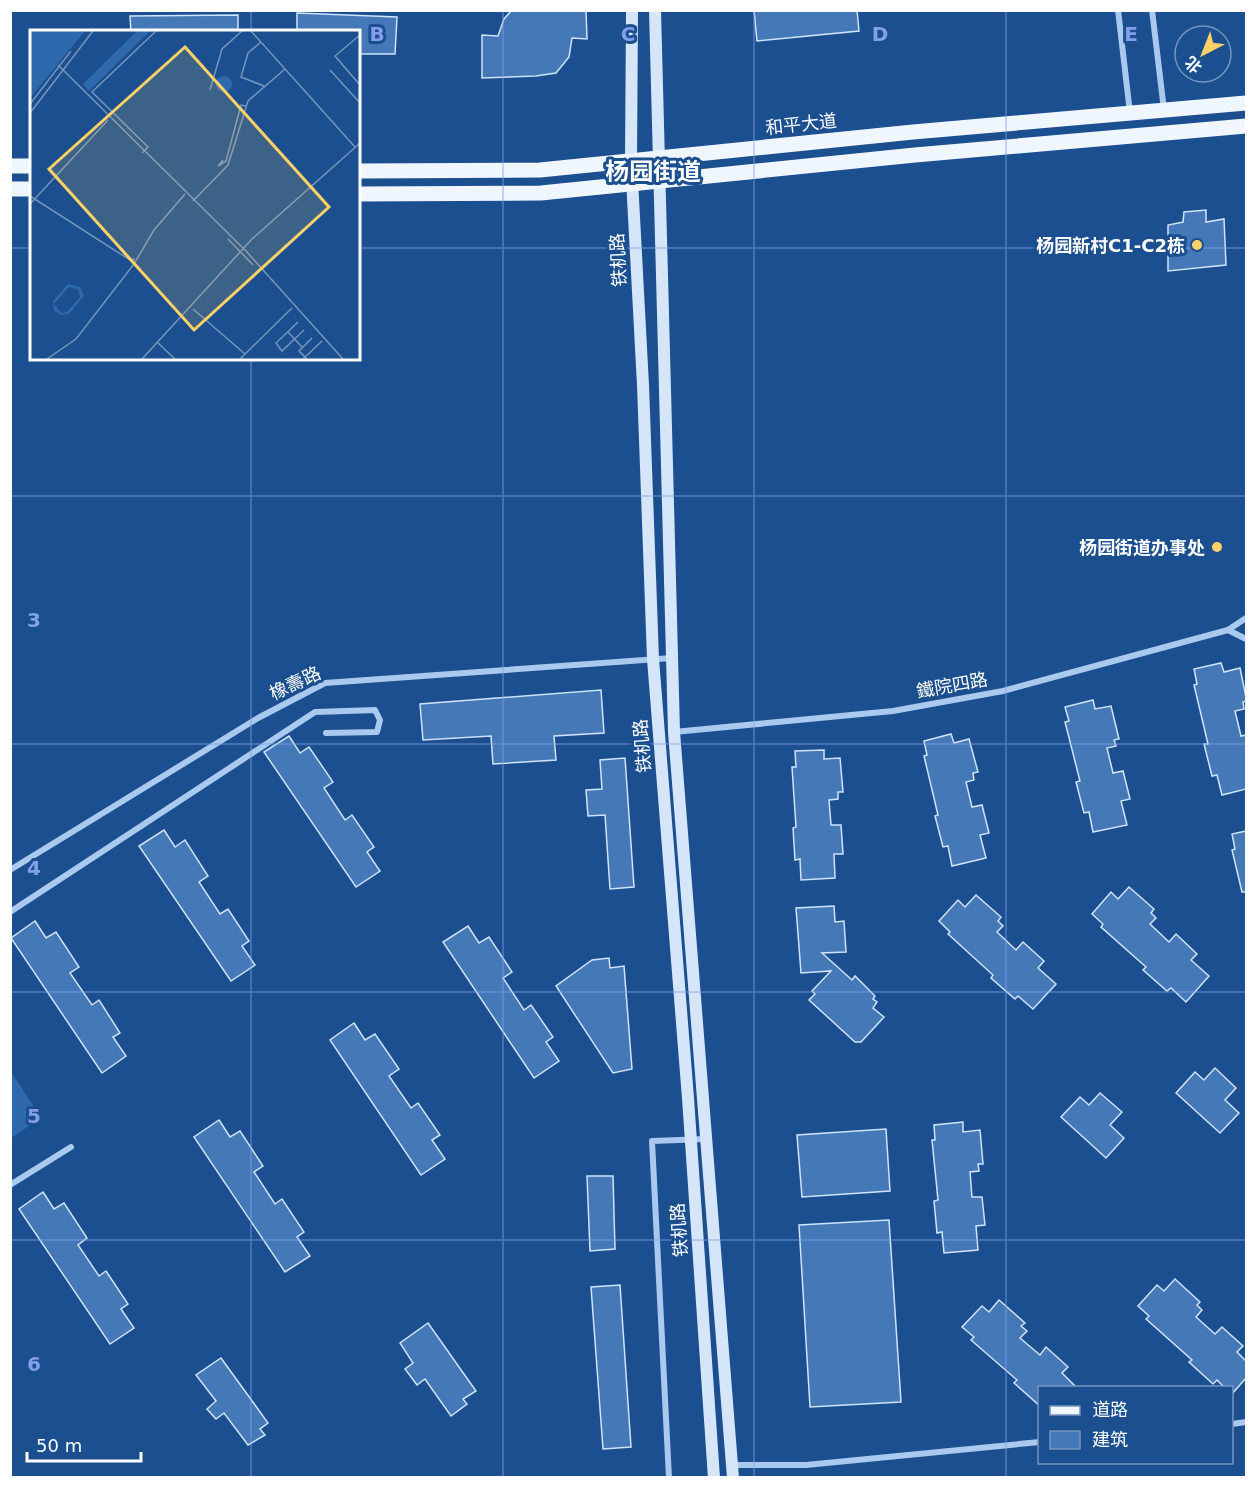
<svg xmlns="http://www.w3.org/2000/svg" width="1257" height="1488" font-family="'DejaVu Sans','Noto Sans SC',sans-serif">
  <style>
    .park { fill: #2e69ad }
    .building { fill: #4478b7; stroke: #cfe3fa; stroke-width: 1.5 }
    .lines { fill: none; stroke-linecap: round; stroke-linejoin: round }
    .minor { stroke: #a9c9ee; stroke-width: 6 }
    .secondary { stroke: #d6e6fa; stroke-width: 12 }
    .primary { stroke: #f0f6ff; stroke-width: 15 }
    .grid { fill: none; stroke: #839eea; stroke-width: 1.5; stroke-opacity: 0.55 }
    .poi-dot { fill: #ffd166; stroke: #1b4f8f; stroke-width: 2 }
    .labels { text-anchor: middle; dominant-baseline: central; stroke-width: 6; stroke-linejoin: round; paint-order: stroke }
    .street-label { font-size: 18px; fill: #fff; stroke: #1b4f8f }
    .poi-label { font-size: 18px; font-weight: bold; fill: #fff; stroke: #1b4f8f; text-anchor: end }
    .district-label { font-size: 24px; font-weight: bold; fill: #fff; stroke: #1b4f8f }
    .inset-road { fill: none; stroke: #7695bc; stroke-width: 1.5 }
    .view { fill: #ffd166; fill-opacity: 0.15; stroke: #ffd166; stroke-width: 3 }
    .inset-edge { fill: none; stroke: #fff; stroke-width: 3 }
    .grid-label { font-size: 20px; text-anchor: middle; font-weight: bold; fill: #839eea; stroke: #1b4f8f; stroke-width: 6; stroke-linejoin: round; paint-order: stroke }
  </style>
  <rect width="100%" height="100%" fill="#1b4f8f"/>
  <polygon class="park" points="10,1070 41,1118 11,1138 10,1138"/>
  <g class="building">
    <polygon points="512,10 586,10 587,39 572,38 569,57 556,73 536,76 482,78 482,35 498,36 504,19"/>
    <polygon points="754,10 857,10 859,31 757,41"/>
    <polygon points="297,13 397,17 395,54 358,54 358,32 297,32"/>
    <polygon points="238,15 238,32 131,32 130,16"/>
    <polygon points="1206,210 1206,222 1224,219 1226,265 1168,271 1168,225 1183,222 1184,212"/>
    <polygon points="1221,663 1224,672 1240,668 1246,697 1246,701 1243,702 1244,709 1235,711 1241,736 1246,735 1246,789 1222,795 1217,775 1212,776 1204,744 1208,744 1194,685 1197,684 1194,669"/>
    <polygon points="601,690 604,733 554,736 556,760 493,764 491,736 423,740 420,704"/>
    <polygon points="1093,700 1095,709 1111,706 1119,739 1114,740 1116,746 1107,748 1113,773 1123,771 1130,799 1121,801 1127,825 1093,832 1089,812 1084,813 1076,782 1080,781 1065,722 1069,721 1065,707"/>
    <polygon points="951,734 954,743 969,739 978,772 973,773 974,780 966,782 972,807 982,805 989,833 980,835 986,858 952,866 948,846 943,847 935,816 938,815 924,756 927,755 924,741"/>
    <polygon points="289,736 300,753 309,747 333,782 324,788 345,820 352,815 374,847 367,852 380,871 356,887 264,752"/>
    <polygon points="824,750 824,759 840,758 843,792 838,792 838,799 829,800 831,825 841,825 843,854 834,854 835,878 801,880 800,859 795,860 793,828 796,827 792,767 796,767 795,751"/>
    <polygon points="625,758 634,887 610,889 605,815 588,816 586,790 602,789 600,760"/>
    <polygon points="164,830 175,847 185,840 208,876 199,882 220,914 228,909 249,941 242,946 255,965 231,981 139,846"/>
    <polygon points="1246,831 1246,892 1242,892 1232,850 1235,849 1232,834"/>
    <polygon points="1129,887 1154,909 1151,913 1156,918 1150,924 1169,942 1176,934 1197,954 1191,960 1209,976 1186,1002 1171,988 1167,991 1143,970 1146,967 1101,927 1103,924 1092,914 1111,892 1118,899"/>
    <polygon points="976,895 1001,917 998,921 1003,926 997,932 1016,950 1023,942 1044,961 1038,968 1056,984 1033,1009 1018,996 1015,999 991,978 993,975 948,934 950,932 939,921 958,900 965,907"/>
    <polygon points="834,906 835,922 844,921 846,952 822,953 852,980 855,976 875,996 873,999 877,1002 873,1008 884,1017 861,1042 855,1042 809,1000 815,994 812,991 831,971 801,973 796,908"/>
    <polygon points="35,921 46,938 56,932 79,967 70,973 92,1005 99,1000 120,1033 113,1037 126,1056 102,1073 11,938"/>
    <polygon points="468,926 479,943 489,937 512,972 503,978 524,1010 531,1005 553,1037 546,1042 559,1061 534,1078 443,942"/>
    <polygon points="609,958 610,968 624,966 632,1069 613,1073 556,986 592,960"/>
    <polygon points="354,1023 365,1040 375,1034 399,1069 389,1076 411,1108 418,1103 440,1135 432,1140 445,1159 421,1175 330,1040"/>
    <polygon points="1215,1068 1236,1088 1225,1100 1239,1113 1220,1133 1176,1093 1195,1072 1204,1080"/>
    <polygon points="1100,1093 1122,1112 1110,1125 1124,1138 1106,1158 1061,1117 1080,1097 1089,1105"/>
    <polygon points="219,1120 230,1137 240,1131 263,1166 254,1172 275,1204 282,1199 304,1232 297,1237 310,1256 285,1272 194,1137"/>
    <polygon points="963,1122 963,1132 980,1130 983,1164 978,1164 979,1171 970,1172 972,1197 982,1197 985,1225 976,1226 978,1250 944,1253 942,1232 937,1233 934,1201 938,1200 932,1140 935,1140 934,1125"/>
    <polygon points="886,1129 890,1191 802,1197 797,1135"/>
    <polygon points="587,1176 613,1176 615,1249 590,1251"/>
    <polygon points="43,1192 54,1209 64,1203 87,1238 78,1245 99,1276 106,1271 128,1304 121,1309 134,1328 110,1344 19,1209"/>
    <polygon points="889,1220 901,1402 810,1407 799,1225"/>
    <polygon points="1175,1279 1200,1302 1197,1305 1202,1310 1196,1317 1215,1334 1222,1327 1243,1346 1237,1352 1246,1361 1246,1378 1232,1394 1232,1388 1225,1388 1217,1380 1213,1384 1189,1362 1192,1360 1146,1319 1149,1316 1138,1306 1157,1285 1164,1291"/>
    <polygon points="620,1285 631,1447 603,1449 591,1287"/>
    <polygon points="999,1300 1025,1323 1021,1326 1027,1331 1020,1338 1040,1355 1046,1347 1068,1367 1062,1373 1077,1388 1040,1388 1040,1406 1014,1383 1017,1380 971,1340 974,1337 962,1327 982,1306 989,1312"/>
    <polygon points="428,1323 476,1391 463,1399 467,1404 451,1416 425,1379 417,1385 405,1369 413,1363 400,1343"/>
    <polygon points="221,1358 268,1423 260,1429 265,1435 248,1445 224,1413 216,1419 207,1409 216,1401 196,1375"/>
  </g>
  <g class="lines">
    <g class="minor">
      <polyline points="1118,10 1130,113"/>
      <polyline points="1152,10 1164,110"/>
      <polyline points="1228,630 1246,639"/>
      <polyline points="674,732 893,711 1003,691 1228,630 1246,618"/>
      <polyline points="10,870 258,718 325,683 672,658"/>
      <polyline points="10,912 315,712 375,710 380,720 377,732 326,733"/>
      <polyline points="10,1185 71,1147"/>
      <polyline points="1232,1424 1246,1422"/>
      <polyline points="733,1465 806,1465 1040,1442"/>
      <polyline points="669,1478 652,1141 705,1139"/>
    </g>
    <g class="secondary">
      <polyline points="632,10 631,161 643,385 653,659 688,1098 714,1478"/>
      <polyline points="655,10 674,732 733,1478"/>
    </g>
    <g class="primary">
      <polyline points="10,166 32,166"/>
      <polyline points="358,171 540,170 913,132 1246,103"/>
      <polyline points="10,189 32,189"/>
      <polyline points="358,194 541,193 915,155 1246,126"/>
    </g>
  </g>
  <path class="grid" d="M251,10V32M503,10V1478M754,10V1478M1006,10V1478M10,248H32M358,248H1246M251,358V1478M10,496H1246M10,744H1246M10,992H1246M10,1240H1246"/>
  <g class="poi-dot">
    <circle cx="1197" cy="245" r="6"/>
    <circle cx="1217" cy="547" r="6"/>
  </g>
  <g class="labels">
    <g class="street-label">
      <text transform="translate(801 124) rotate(-6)">和平大道</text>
      <text transform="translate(618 260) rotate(-93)">铁机路</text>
      <text transform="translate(295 683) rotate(-25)">橡壽路</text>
      <text transform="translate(952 685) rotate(-10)">鐵院四路</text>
      <text transform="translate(642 746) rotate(-95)">铁机路</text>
      <text transform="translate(679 1230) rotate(-94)">铁机路</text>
    </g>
    <g class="poi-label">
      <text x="1185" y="245">杨园新村C1-C2栋</text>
      <text x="1205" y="547">杨园街道办事处</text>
    </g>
    <g class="district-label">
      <text x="653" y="172">杨园街道</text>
    </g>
  </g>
  <g transform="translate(30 30)">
    <rect width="330" height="330" fill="#1b4f8f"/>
    <path d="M0,1H55L0,68ZM107,1H120L59,61L53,54ZM186 54a8 8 0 1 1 16 0a8 8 0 1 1-16 0ZM38,254L50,257L54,266L39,284L32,285L24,281L23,271ZM39,257L48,259L50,267L37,282L31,283L24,274Z" fill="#2e69ad" fill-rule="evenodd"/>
    <path class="inset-road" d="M221,1L325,117M330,5L305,26L330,55M231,12L218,23L211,47L234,56M28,35L216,221L313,329M300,40L330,73M180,60L192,19L212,1M0,74L41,21M0,83L63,1M112,123L118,117L62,62L126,1M193,130L188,136L196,131L211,75L216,76M0,166L100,230L105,229M163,171L198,135L218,71L255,39M0,174L78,90M198,209L223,235M163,279L215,324M268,292L246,313L252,321L274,300M258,302L272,317M128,313L145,329M17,329L46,309L104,234L124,200L155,164M112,329L222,209L330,113M210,329L262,278M273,329L292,311M277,329L269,321L282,308"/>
    <path class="view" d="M155,17L299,177L164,300L19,139Z"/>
    <rect width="330" height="330" class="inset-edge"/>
  </g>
  <g class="grid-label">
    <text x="377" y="41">B</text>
    <text x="628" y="41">C</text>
    <text x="880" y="41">D</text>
    <text x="1131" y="41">E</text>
    <text x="34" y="627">3</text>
    <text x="34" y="875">4</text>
    <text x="34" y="1123">5</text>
    <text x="34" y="1371">6</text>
  </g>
  <rect width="1257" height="1488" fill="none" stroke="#ffffff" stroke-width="24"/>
  <rect x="1038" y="1386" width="195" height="78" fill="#1b4f8f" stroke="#7695bc" stroke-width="1.5"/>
  <rect x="1050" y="1406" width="30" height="9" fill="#f0f6ff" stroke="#7695bc" stroke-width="1.5"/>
  <text x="1092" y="1416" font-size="18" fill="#ffffff">道路</text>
  <rect x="1050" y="1431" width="30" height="18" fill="#4478b7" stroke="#7695bc" stroke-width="1.5"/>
  <text x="1092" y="1446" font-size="18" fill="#ffffff">建筑</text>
  <g transform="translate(1203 54) rotate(222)"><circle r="28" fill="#1b4f8f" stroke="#7695bc" stroke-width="1.5"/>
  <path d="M0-4.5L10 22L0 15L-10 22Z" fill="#ffd166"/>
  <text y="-9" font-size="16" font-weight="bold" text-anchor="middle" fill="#ffffff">北</text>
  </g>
  <path d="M27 1452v9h114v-9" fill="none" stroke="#ffffff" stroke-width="3"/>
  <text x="36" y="1452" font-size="18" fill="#ffffff" stroke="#1b4f8f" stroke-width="4.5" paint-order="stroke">50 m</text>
</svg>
